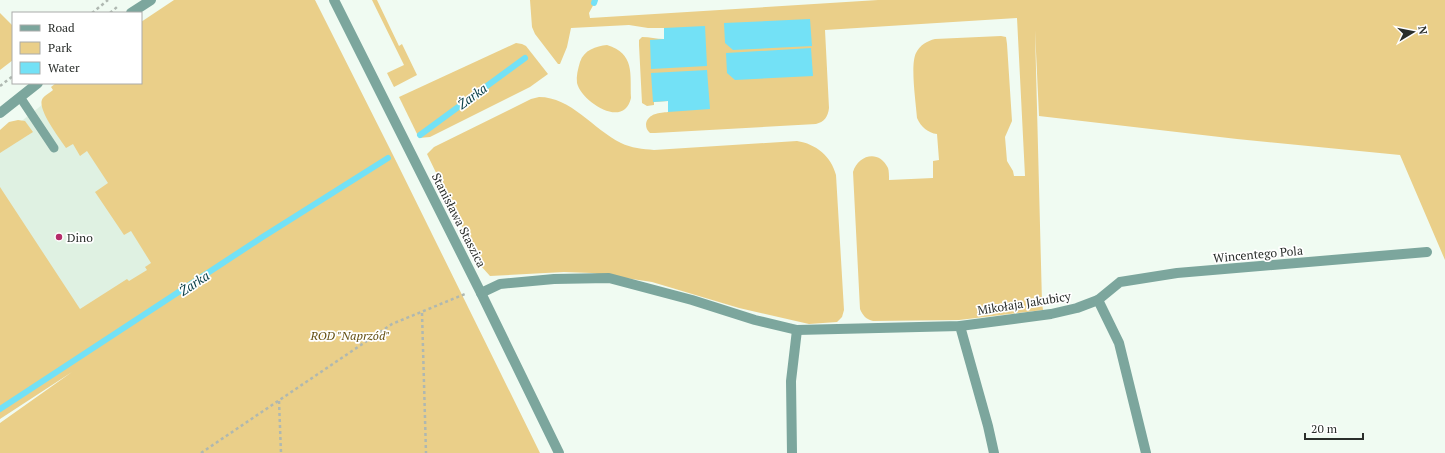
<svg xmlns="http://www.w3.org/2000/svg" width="1445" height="453" font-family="'PT Serif',serif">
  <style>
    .built { fill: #dff1e2 }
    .green { fill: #eacf89 }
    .water { fill: #73e1f6 }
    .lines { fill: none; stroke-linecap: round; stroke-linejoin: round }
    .stream { stroke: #73e1f6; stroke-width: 6 }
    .path { stroke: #afb8b1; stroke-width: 2.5; stroke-dasharray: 3 3; stroke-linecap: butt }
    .service { stroke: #7ca69d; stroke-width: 9 }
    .minor { stroke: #7ca69d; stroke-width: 10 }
    .tertiary { stroke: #7ca69d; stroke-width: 10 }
    .poi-dot { fill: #b52c6a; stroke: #fff; stroke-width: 1.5 }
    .labels { text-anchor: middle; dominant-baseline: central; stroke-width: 3.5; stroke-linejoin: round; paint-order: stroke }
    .street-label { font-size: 12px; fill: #2a2e2b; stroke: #fff }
    .poi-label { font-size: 12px; fill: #2a2e2b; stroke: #fff; text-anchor: start }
    .park-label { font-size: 12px; font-style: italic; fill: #644f12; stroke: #fff }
    .water-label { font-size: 13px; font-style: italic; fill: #0c4049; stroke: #fff }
  </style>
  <rect width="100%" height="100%" fill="#f0fbf2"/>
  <polygon class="built" points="56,94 173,279 82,338 0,210 0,138"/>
  <g class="green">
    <path d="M174,0H315L397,163L540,453H0V423L72,372L0,419V187L80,309L127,279L129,281L147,270L145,267L151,263L131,231L124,235L95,192L108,183L87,151L80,156L73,144L66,148C60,139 35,107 43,98C45,95 50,93 53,90L51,87L56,83H141V22Z"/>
    <polygon points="372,0 377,0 399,46 402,44 417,75 394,87 387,73 404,65"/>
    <path d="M530,0H596L589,13L590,18L878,0H1445V260L1400,155L1237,139L1039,116L1035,30L1042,303L1043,310L959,320L873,321C866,319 863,316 860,309L853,172C858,155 879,149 888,168C889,171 889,176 889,180L933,178V161L939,160L937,134C928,133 921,127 917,118C916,103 910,65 916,53C920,45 927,41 935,39L1001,36L1006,37L1007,44L1012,121L1005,137L1007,161L1013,171L1014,176H1025L1017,18L825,30L829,108C828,117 824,122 816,124L655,133H650C647,130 646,128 646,124C648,113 660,113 668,112V101L654,102V105L647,106L642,103L639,45V40L642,37C650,37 656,39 664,39V28H648L629,25L571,28L567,47L560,64H558L535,34L532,27Z"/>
    <polygon points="0,13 13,26 13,60 0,70"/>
    <polygon points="516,43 522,44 526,46 548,74 530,87 430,137 419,138 399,97"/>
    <path d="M607,45C635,54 630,73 631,98C624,130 581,101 577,83C576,76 578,69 580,62C584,50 596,46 607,45Z"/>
    <path d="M539,97C571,97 593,129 621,143C631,148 643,149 654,150L797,141C816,144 831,156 836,175L844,310L842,317L837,322L809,324L739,308L652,282L592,273L564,272L490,276L481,266L427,154L434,147L531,99Z"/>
    <polygon points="18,120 25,121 33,132 0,153 0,130 9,122"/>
  </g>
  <g class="water">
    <polygon points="810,19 812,46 733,50 725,43 724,23"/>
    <polygon points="705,26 707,66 651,69 650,40 664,39 664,28"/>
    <polygon points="811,48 813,76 735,80 727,73 726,53"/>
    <polygon points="707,70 710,109 668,112 668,101 653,102 651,73"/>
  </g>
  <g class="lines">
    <g class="stream">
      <polyline points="594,3 595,0"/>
      <polyline points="420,135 525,58"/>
      <polyline points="0,409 261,238 388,158"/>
    </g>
    <g class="path">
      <polyline points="92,13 108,0"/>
      <polyline points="110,13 117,7"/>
      <polyline points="0,86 13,76"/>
      <polyline points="422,313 426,453"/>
      <polyline points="279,401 281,453"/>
      <polyline points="201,453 392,324 465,294"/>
    </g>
    <polyline class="service" points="20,97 54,148"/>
    <g class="minor">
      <polyline points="334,0 481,293 559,453"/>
      <polyline points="481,293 500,284 554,279 609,278 692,300 755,320 797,330 960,326 1051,314 1077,308 1098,300 1119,343 1146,453"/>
      <polyline points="1098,300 1120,282 1177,273 1427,252"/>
      <polyline points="960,326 988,426 994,453"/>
      <polyline points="792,453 791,381 797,330"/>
    </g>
    <g class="tertiary">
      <polyline points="131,13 151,0"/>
      <polyline points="0,113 38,83"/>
    </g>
  </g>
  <circle class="poi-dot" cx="59" cy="237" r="4"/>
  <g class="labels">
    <g class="street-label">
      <text transform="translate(459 220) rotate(63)">Stanisława Staszica</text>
      <text transform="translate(1258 254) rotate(-5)">Wincentego Pola</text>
      <text transform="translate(1024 303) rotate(-9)">Mikołaja Jakubicy</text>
    </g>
    <g class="poi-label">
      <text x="67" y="237">Dino</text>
    </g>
    <g class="park-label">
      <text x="350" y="335">ROD "Naprzód"</text>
    </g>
    <g class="water-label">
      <text transform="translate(472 96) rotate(-36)">Żarka</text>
      <text transform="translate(194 283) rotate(-33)">Żarka</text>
    </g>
  </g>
  <rect x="12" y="12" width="130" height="72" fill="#ffffff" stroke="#aaabaa"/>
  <rect x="20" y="25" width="20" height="6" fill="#7ca69d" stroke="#aaabaa"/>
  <text x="48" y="32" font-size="12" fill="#2a2e2b">Road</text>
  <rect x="20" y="42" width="20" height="12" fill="#eacf89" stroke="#aaabaa"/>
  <text x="48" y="52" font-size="12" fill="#2a2e2b">Park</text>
  <rect x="20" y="62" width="20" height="12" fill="#73e1f6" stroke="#aaabaa"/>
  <text x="48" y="72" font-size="12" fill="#2a2e2b">Water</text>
  <g transform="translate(1413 32) rotate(80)" stroke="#ffffff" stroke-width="3" paint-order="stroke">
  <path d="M0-3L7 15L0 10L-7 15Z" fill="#2a2e2b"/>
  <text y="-6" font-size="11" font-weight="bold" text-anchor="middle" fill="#2a2e2b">N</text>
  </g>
  <path d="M1305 433v6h58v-6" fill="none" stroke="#2a2e2b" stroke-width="2"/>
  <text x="1311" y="433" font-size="12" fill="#2a2e2b" stroke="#ffffff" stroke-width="3" paint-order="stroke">20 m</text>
</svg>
